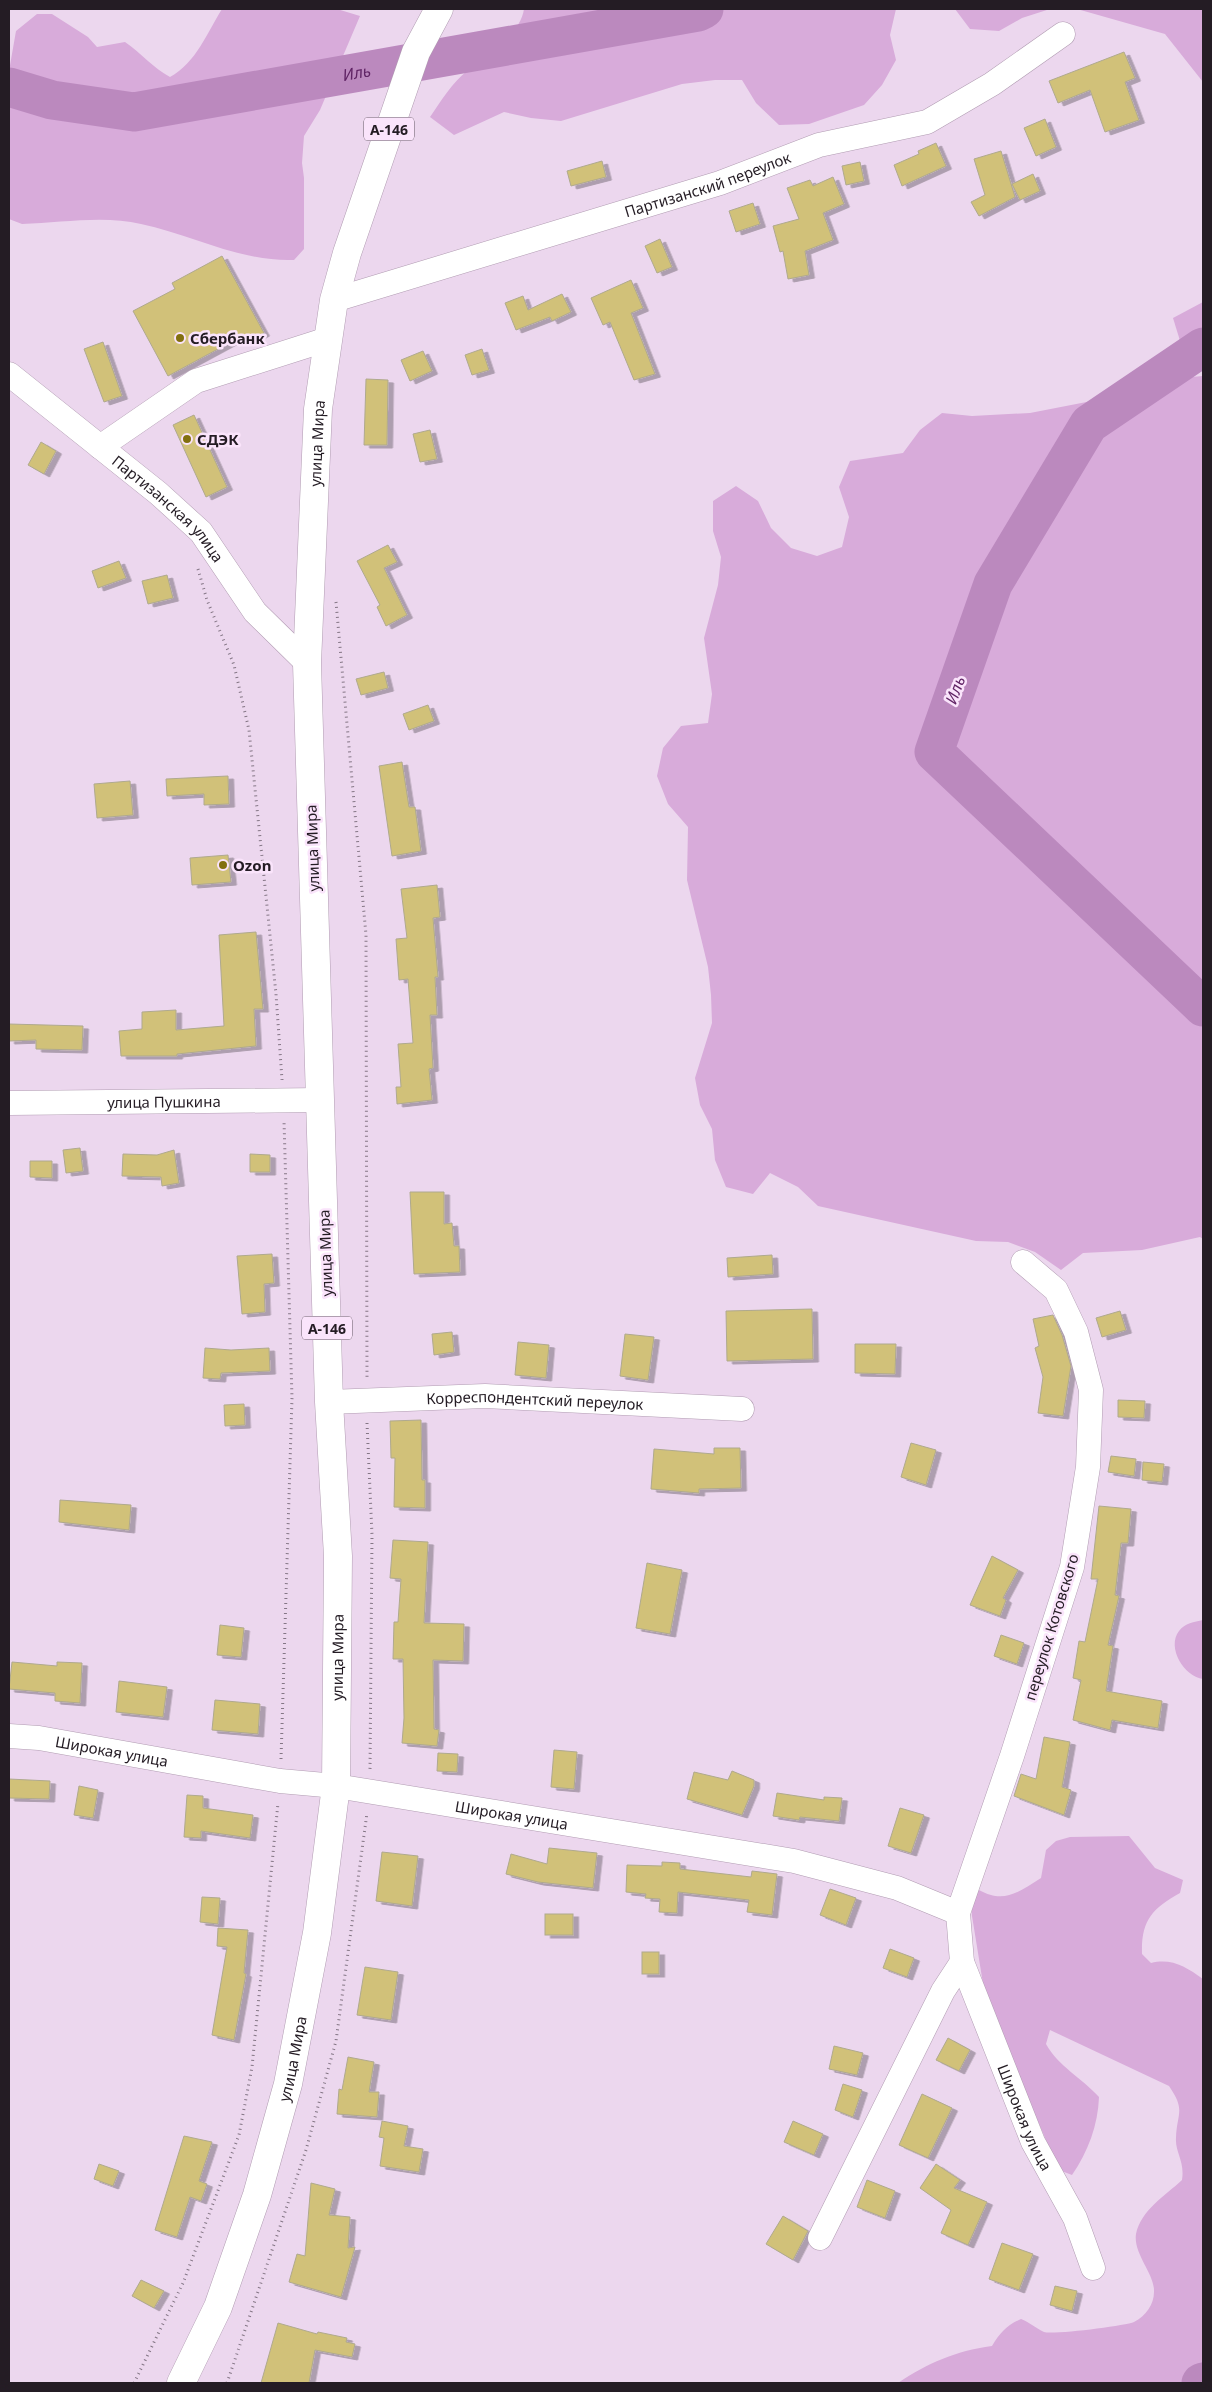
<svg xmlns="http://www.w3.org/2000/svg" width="1212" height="2392" font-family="'Noto Sans',sans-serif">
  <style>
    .green { fill: #d8abda }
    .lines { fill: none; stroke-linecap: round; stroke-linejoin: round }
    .river { stroke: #bb89be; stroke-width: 39 }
    .building { fill: #d1c179; stroke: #afa98e; filter: url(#shadow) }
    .minor-casing { stroke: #b19cb2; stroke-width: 25 }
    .highway-casing { stroke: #b19cb2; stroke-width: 29 }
    .path { stroke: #847685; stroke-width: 3; stroke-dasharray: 1 4; stroke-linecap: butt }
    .minor { stroke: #fff; stroke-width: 24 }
    .highway { stroke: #fff; stroke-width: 28 }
    .poi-dot { fill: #82700f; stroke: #fae4fb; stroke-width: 2 }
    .labels { text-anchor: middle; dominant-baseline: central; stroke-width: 5; stroke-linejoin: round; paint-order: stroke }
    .shield { fill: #fae4fb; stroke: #645864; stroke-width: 1 }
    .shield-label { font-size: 14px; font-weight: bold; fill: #241c24 }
    .street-label { font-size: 15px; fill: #241c24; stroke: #fae4fb }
    .poi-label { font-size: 15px; font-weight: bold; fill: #241c24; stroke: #fae4fb; text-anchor: start }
    .water-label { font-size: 16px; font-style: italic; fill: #602465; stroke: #fae4fb }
  </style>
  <defs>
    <filter id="shadow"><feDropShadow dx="5.5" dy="3" stdDeviation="0" flood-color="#0004"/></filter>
  </defs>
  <rect width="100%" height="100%" fill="#ecd7ee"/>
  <g class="green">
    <path d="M222,9H337L360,16L320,110L304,136L302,163L304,178V249L294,260C241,262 192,235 141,224C103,215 61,223 22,224L9,219V71L16,31L37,14H52L88,37L97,47L125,42C141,53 153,68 170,77C196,63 207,33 222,9Z"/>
    <path d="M524,9H896L890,35L896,60L882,85L864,105L809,124L779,125L756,103L742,80H715L682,84L561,121L531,118L504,112L454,135L430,117C441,101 452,83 467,71C486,54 520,36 524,9Z"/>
    <polygon points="955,9 1050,9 1022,18 999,31 970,29"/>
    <polygon points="1077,9 1203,9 1203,82 1165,34"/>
    <polygon points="1203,302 1203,348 1181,344 1173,318"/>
    <polygon points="1203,376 1203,1239 1200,1237 1142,1250 1083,1253 1061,1270 1035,1252 1008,1242 976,1241 818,1206 798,1187 770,1173 753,1194 726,1187 715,1160 712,1129 700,1105 695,1078 712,1023 711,995 708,967 687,880 688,827 668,804 657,776 663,748 681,726 708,723 712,694 704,638 718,585 721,557 713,531 713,501 736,486 758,501 771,528 791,548 817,556 842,547 849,517 839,487 850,461 903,453 920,430 942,413 972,416 1030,413 1179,384 1191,377"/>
    <path d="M1203,1620V1679C1185,1677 1166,1648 1179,1631C1185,1623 1194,1622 1203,1620Z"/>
    <path d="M1129,1836L1155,1868L1183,1880L1180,1893C1152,1909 1141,1920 1142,1954L1151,1963C1172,1958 1186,1967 1203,1979V2383H898C928,2363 955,2351 992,2346C1000,2333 1007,2325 1021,2319C1029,2322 1036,2328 1044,2332C1052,2335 1125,2326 1134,2322C1146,2316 1154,2304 1154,2292C1155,2274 1133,2254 1136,2234C1141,2210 1165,2196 1182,2180C1185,2161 1175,2153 1176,2138C1177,2112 1186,2111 1169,2086L1050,2030L1046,2044C1058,2066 1082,2078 1099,2097C1098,2125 1088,2152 1072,2175L1059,2170L986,2002L972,1916L971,1902L979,1890C1004,1904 1019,1892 1041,1878L1046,1850L1056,1841L1070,1837Z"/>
  </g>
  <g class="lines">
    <g class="river">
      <path id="s1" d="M9,87L52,100L134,112L698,12L704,9"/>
      <polyline points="1203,347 1089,424 993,584 934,752 1203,1007"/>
      <polyline points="1201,2383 1203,2382"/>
    </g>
  </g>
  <g class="building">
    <polygon points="1124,52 1135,78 1125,82 1139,120 1105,132 1090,90 1058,103 1049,81"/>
    <polygon points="1045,119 1056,147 1036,156 1024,128"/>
    <polygon points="936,143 946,166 902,186 894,165 919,154 918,151"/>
    <polygon points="1001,151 1015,197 979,216 971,202 985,195 974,159"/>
    <polygon points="602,161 606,177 571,186 567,171"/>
    <polygon points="860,162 864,181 846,185 842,166"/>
    <polygon points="1033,174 1040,191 1020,200 1012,184"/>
    <polygon points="833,177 844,204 823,213 833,240 805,251 809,275 788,279 783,251 780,252 773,226 799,219 787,188 810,180 813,186"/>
    <polygon points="753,203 760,224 736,232 729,211"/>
    <polygon points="660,239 672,267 657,273 645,246"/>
    <polygon points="222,256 264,333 246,343 242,336 168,376 133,311 175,289 172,283"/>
    <polygon points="631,280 643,308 631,313 655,374 634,380 610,322 603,325 591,298"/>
    <polygon points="562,294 571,312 552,321 550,317 516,330 505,303 523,296 528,310"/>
    <polygon points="103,342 122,396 104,402 84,349"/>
    <polygon points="482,349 489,370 472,375 465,355"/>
    <polygon points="423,351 432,371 410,381 401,360"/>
    <polygon points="366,379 388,380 387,445 364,445"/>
    <polygon points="194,415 227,487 206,497 173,425"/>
    <polygon points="430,430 437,459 420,462 413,434"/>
    <polygon points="41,442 56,451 44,474 28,465"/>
    <polygon points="388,545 397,562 384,568 407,615 386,626 377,607 380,605 357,561"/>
    <polygon points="119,561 126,578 98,588 92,571"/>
    <polygon points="167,575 173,598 148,604 142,581"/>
    <polygon points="384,672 388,688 361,695 356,679"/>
    <polygon points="428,705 434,721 409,730 403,714"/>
    <polygon points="402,762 409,807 415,807 421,851 392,856 379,766"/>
    <polygon points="228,776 229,804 204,805 204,794 167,796 166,779"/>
    <polygon points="130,781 133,815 97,818 94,784"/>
    <polygon points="228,855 231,882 192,885 190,858"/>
    <polygon points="437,885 440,917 433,918 438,977 435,977 437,1015 430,1015 433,1068 429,1069 432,1100 397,1104 396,1087 401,1087 398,1044 413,1043 408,979 399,980 396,939 407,938 401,889"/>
    <polygon points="256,932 263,1009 254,1009 256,1046 177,1054 177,1056 121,1056 119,1031 142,1029 142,1012 176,1010 176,1030 224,1026 219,935"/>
    <polygon points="9,1024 83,1026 82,1050 36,1049 36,1040 9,1041"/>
    <polygon points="80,1148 83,1171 66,1173 63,1150"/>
    <polygon points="174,1150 179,1183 162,1186 161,1177 122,1176 123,1154 157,1155"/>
    <polygon points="250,1154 270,1155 270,1172 250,1172"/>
    <polygon points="30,1161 52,1161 52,1178 30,1177"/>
    <polygon points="410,1192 444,1192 444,1224 452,1223 454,1246 459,1246 460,1272 414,1274"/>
    <polygon points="272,1254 274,1283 264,1284 265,1312 242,1314 237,1256"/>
    <polygon points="772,1255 773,1274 728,1277 727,1258"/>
    <polygon points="812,1309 813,1359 727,1361 726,1311"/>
    <polygon points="1120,1311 1126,1330 1102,1337 1096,1318"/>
    <polygon points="1053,1315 1062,1335 1071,1366 1063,1416 1038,1413 1043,1377 1035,1348 1039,1346 1033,1319"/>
    <polygon points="452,1332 454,1352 434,1355 432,1334"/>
    <polygon points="625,1334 654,1337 648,1380 620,1376"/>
    <polygon points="518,1342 549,1345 546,1378 515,1375"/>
    <polygon points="855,1344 896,1344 895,1374 855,1373"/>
    <polygon points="205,1348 231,1350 269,1348 270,1371 221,1373 220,1379 203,1378"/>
    <polygon points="1118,1400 1145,1401 1144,1418 1118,1417"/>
    <polygon points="244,1404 245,1425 225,1426 224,1405"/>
    <polygon points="421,1420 422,1480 425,1480 425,1508 394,1507 395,1458 391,1458 390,1421"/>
    <polygon points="911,1443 936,1450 926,1485 901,1477"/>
    <polygon points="714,1448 740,1448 741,1488 699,1489 699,1493 651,1489 654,1449 714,1454"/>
    <polygon points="1111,1456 1136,1459 1134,1476 1108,1472"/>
    <polygon points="1143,1462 1164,1464 1162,1482 1142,1480"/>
    <polygon points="60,1500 131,1505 129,1530 59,1522"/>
    <polygon points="1099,1506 1131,1509 1128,1543 1121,1543 1115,1595 1119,1596 1108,1645 1113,1646 1106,1691 1162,1701 1158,1728 1112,1720 1110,1730 1073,1720 1081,1680 1073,1678 1079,1641 1085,1642 1098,1579 1091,1579"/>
    <polygon points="393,1540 428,1542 424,1623 464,1624 463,1661 433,1660 434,1729 439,1730 437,1746 402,1743 404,1718 403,1659 393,1659 394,1622 398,1622 401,1579 390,1578"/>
    <polygon points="992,1556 1018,1570 1003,1598 1006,1600 1000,1616 970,1605"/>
    <polygon points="647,1563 682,1570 670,1634 636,1628"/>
    <polygon points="220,1625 244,1628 241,1657 217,1655"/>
    <polygon points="1001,1635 1024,1643 1017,1664 994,1656"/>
    <polygon points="12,1662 57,1666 57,1662 82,1663 80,1703 55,1701 55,1693 9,1689"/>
    <polygon points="119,1681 167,1687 163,1717 116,1712"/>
    <polygon points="215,1700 260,1704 258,1734 212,1730"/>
    <polygon points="1044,1737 1070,1742 1062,1787 1071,1790 1064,1815 1014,1796 1021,1774 1036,1779"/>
    <polygon points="554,1750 577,1752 574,1789 551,1787"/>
    <polygon points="438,1753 458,1754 457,1772 437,1771"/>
    <polygon points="732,1771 754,1780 754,1786 742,1815 687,1799 694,1772 728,1780"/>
    <polygon points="9,1779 50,1781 49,1799 9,1798"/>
    <polygon points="79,1786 98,1790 93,1818 74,1815"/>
    <polygon points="777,1793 824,1800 824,1797 842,1798 839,1821 800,1817 799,1820 773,1816"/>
    <polygon points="187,1795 203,1796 203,1808 253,1815 250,1838 201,1831 201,1838 184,1837"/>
    <polygon points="900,1808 924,1815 911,1853 888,1846"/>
    <polygon points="549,1848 597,1853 593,1888 538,1882 506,1874 511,1854 547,1864"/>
    <polygon points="382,1852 418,1856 412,1906 376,1901"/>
    <polygon points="662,1862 680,1863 680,1869 751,1877 752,1871 777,1874 772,1915 747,1912 749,1900 678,1892 677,1913 659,1912 660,1899 645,1898 646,1894 626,1892 627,1865 662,1866"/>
    <polygon points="830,1889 856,1898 846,1925 820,1915"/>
    <polygon points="202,1897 220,1898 218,1924 200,1922"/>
    <rect x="545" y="1914" width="28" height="21"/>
    <polygon points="218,1928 248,1930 244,1973 246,1974 234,2040 212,2035 227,1947 217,1946"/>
    <polygon points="890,1949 914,1958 907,1977 883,1968"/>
    <rect x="642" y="1952" width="17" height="22"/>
    <polygon points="365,1967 398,1972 391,2020 357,2015"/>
    <polygon points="948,2038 970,2050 959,2071 936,2060"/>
    <polygon points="834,2046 863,2053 857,2075 829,2069"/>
    <polygon points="348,2057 374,2062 369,2092 379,2092 377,2117 337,2114 339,2089 342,2090"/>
    <polygon points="843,2084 862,2090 853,2117 835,2110"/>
    <polygon points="922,2094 952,2108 928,2158 899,2145"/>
    <polygon points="382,2121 408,2126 404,2146 423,2149 419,2172 380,2166 384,2138 379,2137"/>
    <polygon points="793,2121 823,2134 814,2155 784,2142"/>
    <polygon points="184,2136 212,2142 199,2181 207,2184 201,2201 190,2197 177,2237 155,2230"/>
    <polygon points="99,2164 119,2171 113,2186 94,2179"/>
    <polygon points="936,2164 960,2180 954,2188 987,2202 968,2245 941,2233 951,2210 920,2188"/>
    <polygon points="867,2180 895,2191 885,2218 857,2207"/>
    <polygon points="311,2183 335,2189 329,2215 350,2217 348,2248 355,2247 341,2297 289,2282 297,2254 305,2256"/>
    <polygon points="783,2216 808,2231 793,2260 766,2244"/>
    <polygon points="1002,2243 1033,2254 1019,2290 989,2279"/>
    <polygon points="141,2280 164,2291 154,2308 132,2296"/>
    <polygon points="1055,2286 1077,2291 1072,2311 1050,2305"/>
    <polygon points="278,2323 317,2334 318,2332 347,2338 346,2342 355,2344 352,2357 315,2350 309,2383 261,2383"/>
  </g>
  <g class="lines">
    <defs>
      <g id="minor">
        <path id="s2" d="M334,300L720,183L819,145L927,122L992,84L1063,34"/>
        <path id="s3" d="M9,374L158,493L201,532L255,612L307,663"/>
        <polyline points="100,447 196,381 328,339"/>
        <path id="s4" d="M9,1103L320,1100"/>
        <path id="s5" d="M1023,1262L1056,1290L1076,1332L1091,1390L1088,1467L1072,1567L1012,1756L958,1913L962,1962L1033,2142L1075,2218L1093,2268"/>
        <path id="s6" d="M329,1402L485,1396L742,1409"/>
        <path id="s7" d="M9,1736L39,1738L280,1781L336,1786L794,1861L897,1888L958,1913"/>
        <polyline points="820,2238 943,1991 962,1962"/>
      </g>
      <g id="highway">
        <path id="s8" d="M181,2383L218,2307L257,2195L288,2084L317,1933L336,1786L338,1556L329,1402L307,663L318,409L334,300L347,253L416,52L439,9"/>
      </g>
    </defs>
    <use href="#minor" class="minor-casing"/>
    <use href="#highway" class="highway-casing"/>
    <g class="path">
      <polyline points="198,569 207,600 234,665 249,730 276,994 282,1080"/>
      <polyline points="336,602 366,935 367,1379"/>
      <polyline points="367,1423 372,1535 370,1769"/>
      <polyline points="281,1759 292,1398 284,1121"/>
      <polyline points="134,2383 183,2283 239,2135 252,2067 278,1803"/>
      <polyline points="227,2383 306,2150 336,2041 367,1813"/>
    </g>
    <use href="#minor" class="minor"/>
    <use href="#highway" class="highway"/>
  </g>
  <g class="poi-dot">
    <circle cx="180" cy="338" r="5"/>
    <circle cx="187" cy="439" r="5"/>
    <circle cx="223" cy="865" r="5"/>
  </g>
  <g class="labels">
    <g class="shield">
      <rect x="364" y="117.5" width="50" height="23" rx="4"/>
      <rect x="302" y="1316.5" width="50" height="23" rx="4"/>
    </g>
    <g class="shield-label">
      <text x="389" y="129">А-146</text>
      <text x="327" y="1328">А-146</text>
    </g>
    <g class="street-label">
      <text stroke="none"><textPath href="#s2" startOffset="391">Партизанский переулок</textPath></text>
      <text stroke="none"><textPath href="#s8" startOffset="1964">улица Мира</textPath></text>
      <text stroke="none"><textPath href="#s3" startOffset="209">Партизанская улица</textPath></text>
      <text transform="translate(312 848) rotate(-92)">улица Мира</text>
      <text stroke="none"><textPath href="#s4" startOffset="155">улица Пушкина</textPath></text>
      <text transform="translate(325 1253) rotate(-92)">улица Мира</text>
      <text stroke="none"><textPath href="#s6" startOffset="206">Корреспондентский переулок</textPath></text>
      <text transform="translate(1051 1627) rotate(-73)">переулок Котовского</text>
      <text stroke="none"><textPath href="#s8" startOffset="749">улица Мира</textPath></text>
      <text stroke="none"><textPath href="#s7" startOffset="104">Широкая улица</textPath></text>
      <text stroke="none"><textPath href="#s7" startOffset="509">Широкая улица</textPath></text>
      <text stroke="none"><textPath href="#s8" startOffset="344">улица Мира</textPath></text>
      <text stroke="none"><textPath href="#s5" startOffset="909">Широкая улица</textPath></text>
    </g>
    <g class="poi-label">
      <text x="190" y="338">Сбербанк</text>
      <text x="197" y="439">СДЭК</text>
      <text x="233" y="865">Ozon</text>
    </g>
    <g class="water-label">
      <text stroke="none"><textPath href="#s1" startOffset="354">Иль</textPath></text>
      <text transform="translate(955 690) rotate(-70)">Иль</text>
    </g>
  </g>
  <rect width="1212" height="2392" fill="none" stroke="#241c24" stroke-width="20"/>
</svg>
